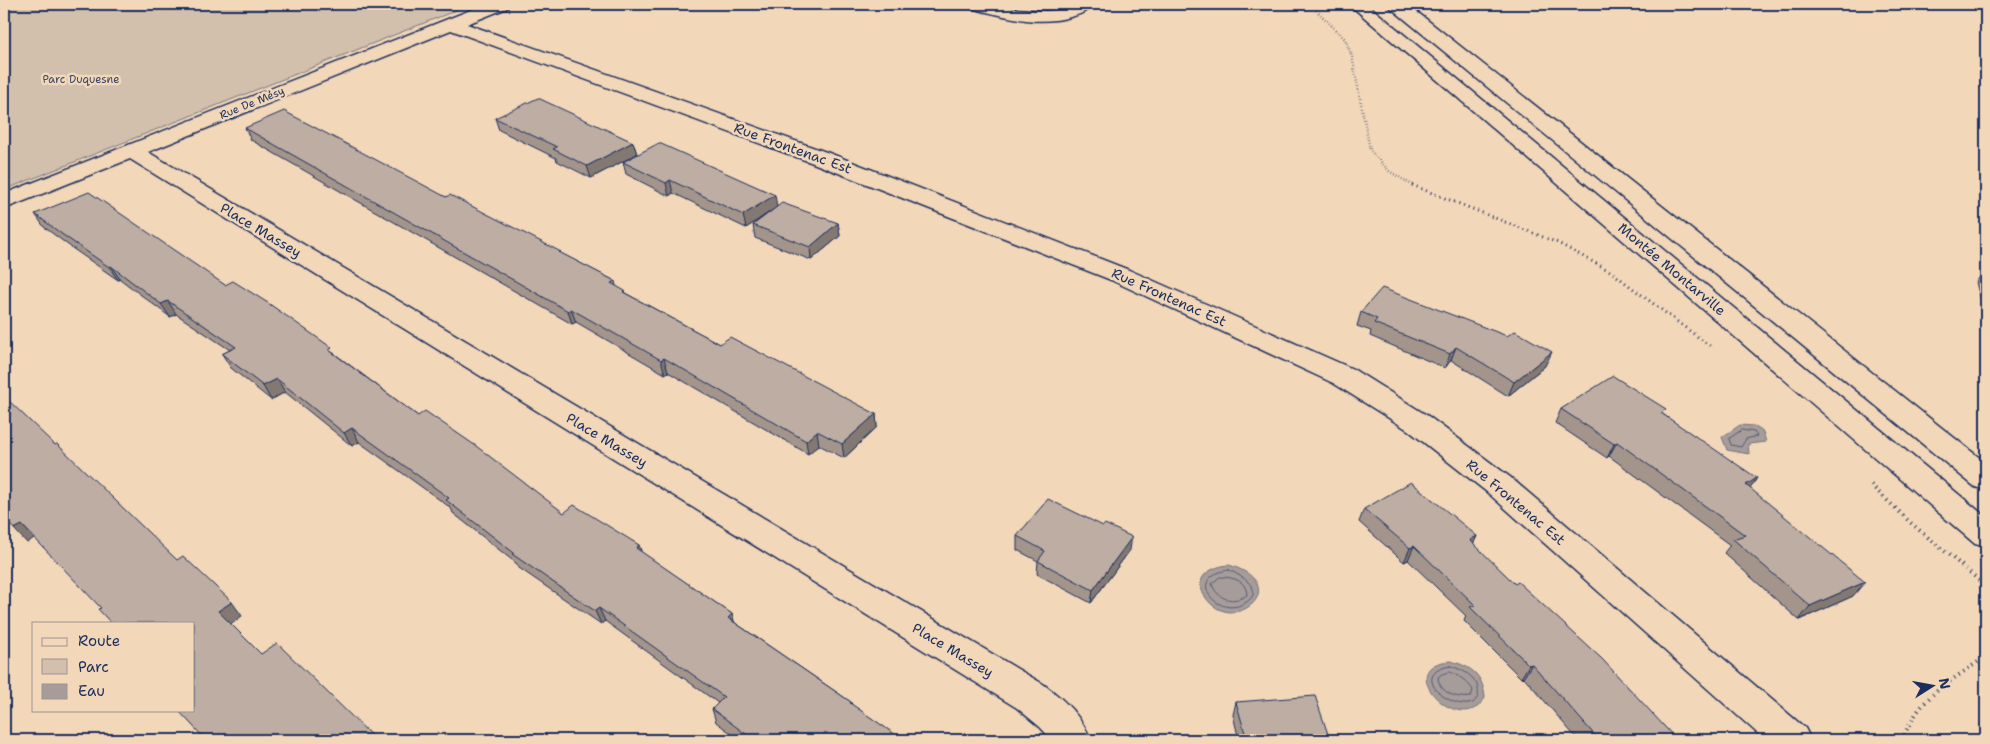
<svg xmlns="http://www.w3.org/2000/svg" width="1990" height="744" font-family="'Shantell Sans',sans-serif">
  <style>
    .green { fill: #d2bfac; stroke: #767785 }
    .water { fill: #a69c99; stroke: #6e7081 }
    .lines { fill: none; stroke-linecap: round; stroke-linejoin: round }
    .shore { stroke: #535b76; stroke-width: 1 }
    .minor-casing { stroke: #1b2f5e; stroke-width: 3 }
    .path-far2 { stroke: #1b2f5e; stroke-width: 2.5; stroke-dasharray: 0.5 2.5; stroke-linecap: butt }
    .path-far1 { stroke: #1b2f5e; stroke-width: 3; stroke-dasharray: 1 4; stroke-linecap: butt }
    .path { stroke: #1b2f5e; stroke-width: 4; stroke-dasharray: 1 4.5; stroke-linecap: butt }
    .minor { fill: #f2d7b9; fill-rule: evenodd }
    .wall { fill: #a3958c; stroke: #1b2f5e }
    .shaded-wall { fill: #847972; stroke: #1b2f5e }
    .building { fill: #bdada3; stroke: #1b2f5e }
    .labels { text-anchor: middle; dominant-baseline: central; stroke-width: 5; stroke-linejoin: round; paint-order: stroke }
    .far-park-label { font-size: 11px; fill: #36456a; stroke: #f2d7b9 }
    .far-street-label { font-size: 11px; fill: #1b2f5e; stroke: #f2d7b9 }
    .street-label { font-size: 14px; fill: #1b2f5e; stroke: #f2d7b9 }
  </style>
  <rect width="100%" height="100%" fill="#f2d7b9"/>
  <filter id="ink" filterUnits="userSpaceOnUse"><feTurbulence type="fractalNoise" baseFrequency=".02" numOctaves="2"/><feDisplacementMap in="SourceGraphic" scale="10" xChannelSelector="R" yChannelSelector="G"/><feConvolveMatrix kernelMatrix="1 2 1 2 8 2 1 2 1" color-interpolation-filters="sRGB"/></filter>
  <g filter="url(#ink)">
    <polygon class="green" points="4,4 472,4 4,190"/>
    <g class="water">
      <polygon points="1740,425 1754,426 1763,432 1766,442 1748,444 1749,454 1727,450 1722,437"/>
      <path d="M1229,565C1297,586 1230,639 1204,595C1192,576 1214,566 1229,565Z"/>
      <path d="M1451,661C1472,667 1483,675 1485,698C1483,701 1480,705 1477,707C1447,727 1395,664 1451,661Z"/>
    </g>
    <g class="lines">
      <g class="shore">
        <polygon points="1742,430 1754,432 1757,436 1746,439 1741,447 1731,445 1729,439"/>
        <path d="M1229,570C1242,576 1268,591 1243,604C1216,618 1184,576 1229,570Z"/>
        <path d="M1220,577C1233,577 1246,580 1247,595C1234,604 1217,600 1212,584Z"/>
        <path d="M1450,666C1465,670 1481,679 1478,697L1473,703C1450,711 1407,674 1450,666Z"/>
        <path d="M1450,672C1460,676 1467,681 1473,690L1471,697C1457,699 1439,693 1438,677L1442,674Z"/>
      </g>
      <defs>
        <g id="minor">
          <path d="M486,4H510L507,8L467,24L829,153L1129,270L1353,369L1428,416L1510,477L1805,728L1811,740H1765L1488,493L1408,430L1333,383L1111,280L813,163L451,30L148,152L1043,684C1064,699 1081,716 1091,740H1052L1040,727L1017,708L130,159L4,209V194Z"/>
          <path d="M968,4H996L1018,9L1046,11L1058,10L1073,4H1094C1089,10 1081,14 1074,16C1039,27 1006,17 971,8Z"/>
          <polygon points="1349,4 1367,4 1986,517 1986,547 1975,544"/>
          <polygon points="1389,4 1407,4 1986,463 1986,490 1975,487 1391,8"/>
        </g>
      </defs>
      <use href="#minor" class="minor-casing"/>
      <g class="path-far2">
        <polyline points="393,4 411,10"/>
        <polyline points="1310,4 1345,39 1352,56 1370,150 1389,171 1414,186"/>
      </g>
      <polyline class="path-far1" points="1412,185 1558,243 1610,271 1711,347"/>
      <g class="path">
        <polyline points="1871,485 1911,523 1986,586"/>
        <path d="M1902,740C1920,697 1942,687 1978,662L1986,660"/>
      </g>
      <use href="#minor" class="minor"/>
    </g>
    <g class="wall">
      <polygon points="495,118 633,142 637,154 591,178 557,161 556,158 499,130"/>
      <polygon points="245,128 446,197 562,254 615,281 616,286 625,293 720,344 876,414 877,427 844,458 819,445 808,454 668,372 665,374 576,322 572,324 251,140"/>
      <polygon points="623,162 777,207 838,223 840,236 811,260 755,238 753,225 773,210 746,228 673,193 669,196 626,174"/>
      <polygon points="35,214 225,285 335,354 418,416 564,513 639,545 641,552 732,614 734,622 851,702 852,705 903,740 740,740 716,722 712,709 718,703 605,621 601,624 519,568 517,564 453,513 451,508 359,442 352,446 285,392 271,400 231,368 222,354 230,350 176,314 170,317 120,279 118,280 72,248 44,227"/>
      <polygon points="1986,269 1986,321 1976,282"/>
      <polygon points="1361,312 1545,366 1508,396 1451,360 1445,368 1370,336 1371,331 1357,326"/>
      <polygon points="1561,409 1663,414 1750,489 1853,596 1799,620 1724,553 1730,545 1609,456 1607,458 1555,423"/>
      <polygon points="1364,509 1477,536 1473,544 1677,740 1578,740 1524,677 1521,678 1464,621 1466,616 1408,560 1404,562 1359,522"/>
      <polygon points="1017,536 1130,550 1091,603 1037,574 1038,561 1017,550"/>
      <polygon points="1236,702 1330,740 1239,740 1233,715"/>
    </g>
    <g class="shaded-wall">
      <polygon points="633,142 637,154 591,178 587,166"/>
      <polygon points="670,180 673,193 669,196 666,183"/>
      <polygon points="775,195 777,207 746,228 743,215"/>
      <polygon points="838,223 840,236 811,260 810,247"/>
      <polygon points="111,266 120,279 118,280 109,267"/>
      <polygon points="168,301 176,314 170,317 161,304"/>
      <polygon points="571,309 576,322 572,324 568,311"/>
      <polygon points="1456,347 1451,360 1445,368 1450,354"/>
      <polygon points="1552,352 1545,366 1508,396 1514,382"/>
      <polygon points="664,358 668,372 665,374 661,360"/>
      <polygon points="277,379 285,392 271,400 263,386"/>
      <polygon points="876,414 877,427 844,458 842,444"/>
      <polygon points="352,428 359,442 352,446 344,433"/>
      <polygon points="817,431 819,445 808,454 806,441"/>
      <polygon points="1617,442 1609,456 1607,458 1614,444"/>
      <polygon points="1757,478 1748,492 1746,485"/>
      <polygon points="22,525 34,538 27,543 14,529"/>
      <polygon points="1477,536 1471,549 1470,540"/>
      <polygon points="1132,537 1130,550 1091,603 1093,590"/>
      <polygon points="639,545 644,559 636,548"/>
      <polygon points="1414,546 1408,560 1404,562 1410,548"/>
      <polygon points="1865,582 1853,596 1799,620 1810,606"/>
      <polygon points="232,602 242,616 229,625 218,611"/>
      <polygon points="599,608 605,621 601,624 595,611"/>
      <polygon points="732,614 736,627 728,618"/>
      <polygon points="1532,664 1524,677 1521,678 1529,665"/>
      <polygon points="221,737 225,740 217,740"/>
    </g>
    <g class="building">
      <polygon points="538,98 633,142 587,166 553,149 557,147 495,118"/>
      <polygon points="284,111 446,197 450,195 561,252 559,252 615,281 611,283 625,291 623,292 720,344 730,337 876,414 842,444 817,431 806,441 664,358 661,360 571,309 568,311 245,128"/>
      <polygon points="659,143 775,195 743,215 670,180 666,183 623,162"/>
      <polygon points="89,192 225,285 233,281 268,303 332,348 329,350 418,416 425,411 476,446 564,513 574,505 639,545 636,548 732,614 728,618 851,702 850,703 903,740 754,740 712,709 724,697 599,608 595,611 512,554 514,553 446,500 449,498 352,428 344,433 277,379 263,386 222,354 236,347 168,301 161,304 111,266 109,267 63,235 35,214"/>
      <polygon points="782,203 838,223 810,247 753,225"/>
      <polygon points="1382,288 1507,336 1515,331 1552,352 1514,382 1456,347 1450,354 1374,323 1377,319 1361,312"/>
      <polygon points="1613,376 1666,409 1661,413 1757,478 1746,485 1865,582 1810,606 1733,539 1745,535 1617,442 1614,444 1561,409"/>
      <polygon points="7,399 55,445 57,444 177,560 183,556 232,602 218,611 261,654 277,643 376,740 224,740 221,737 217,740 206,740 178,710 194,710 194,623 111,623 98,609 101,608 22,525 14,529 4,518 4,401"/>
      <polygon points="1411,482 1477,536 1470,540 1515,584 1518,582 1602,659 1677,740 1599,740 1532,664 1529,665 1470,607 1475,605 1414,546 1410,548 1364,509"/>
      <polygon points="1048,499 1103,526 1105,524 1132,537 1093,590 1038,561 1045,551 1017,536"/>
      <polygon points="1315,696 1330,740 1247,740 1236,702"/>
      <polygon points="916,736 922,740 912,740"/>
    </g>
  </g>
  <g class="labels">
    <g class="far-park-label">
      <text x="81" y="79">Parc Duquesne</text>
    </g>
    <g class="far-street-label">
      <text transform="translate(252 103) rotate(-22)">Rue De Mésy</text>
    </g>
    <g class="street-label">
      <text transform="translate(793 148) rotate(20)">Rue Frontenac Est</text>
      <text transform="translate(261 230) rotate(31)">Place Massey</text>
      <text transform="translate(1672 269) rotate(40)">Montée Montarville</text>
      <text transform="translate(1169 297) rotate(24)">Rue Frontenac Est</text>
      <text transform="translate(607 440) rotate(31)">Place Massey</text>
      <text transform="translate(1516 502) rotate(40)">Rue Frontenac Est</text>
      <text transform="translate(953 650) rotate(31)">Place Massey</text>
    </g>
  </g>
  <rect width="1990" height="744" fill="none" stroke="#f2d7b9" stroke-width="20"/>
  <rect x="10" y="10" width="1970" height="724" fill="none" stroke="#1b2f5e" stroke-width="2" filter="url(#ink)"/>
  <rect x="32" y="622" width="162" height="90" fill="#f2d7b9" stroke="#9c9495"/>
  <rect x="42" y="638" width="25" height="8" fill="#f2d7b9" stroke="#9c9495"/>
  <text x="78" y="646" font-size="15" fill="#1b2f5e">Route</text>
  <rect x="42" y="659" width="25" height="15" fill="#d2bfac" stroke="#9c9495"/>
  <text x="78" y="672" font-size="15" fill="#1b2f5e">Parc</text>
  <rect x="42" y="684" width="25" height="15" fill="#a69c99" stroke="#9c9495"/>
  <text x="78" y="696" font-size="15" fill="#1b2f5e">Eau</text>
  <g transform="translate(1932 686) rotate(79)" stroke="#f2d7b9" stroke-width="4" paint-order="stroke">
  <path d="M0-4L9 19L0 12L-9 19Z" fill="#1b2f5e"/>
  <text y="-8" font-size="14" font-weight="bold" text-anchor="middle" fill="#1b2f5e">N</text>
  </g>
</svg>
